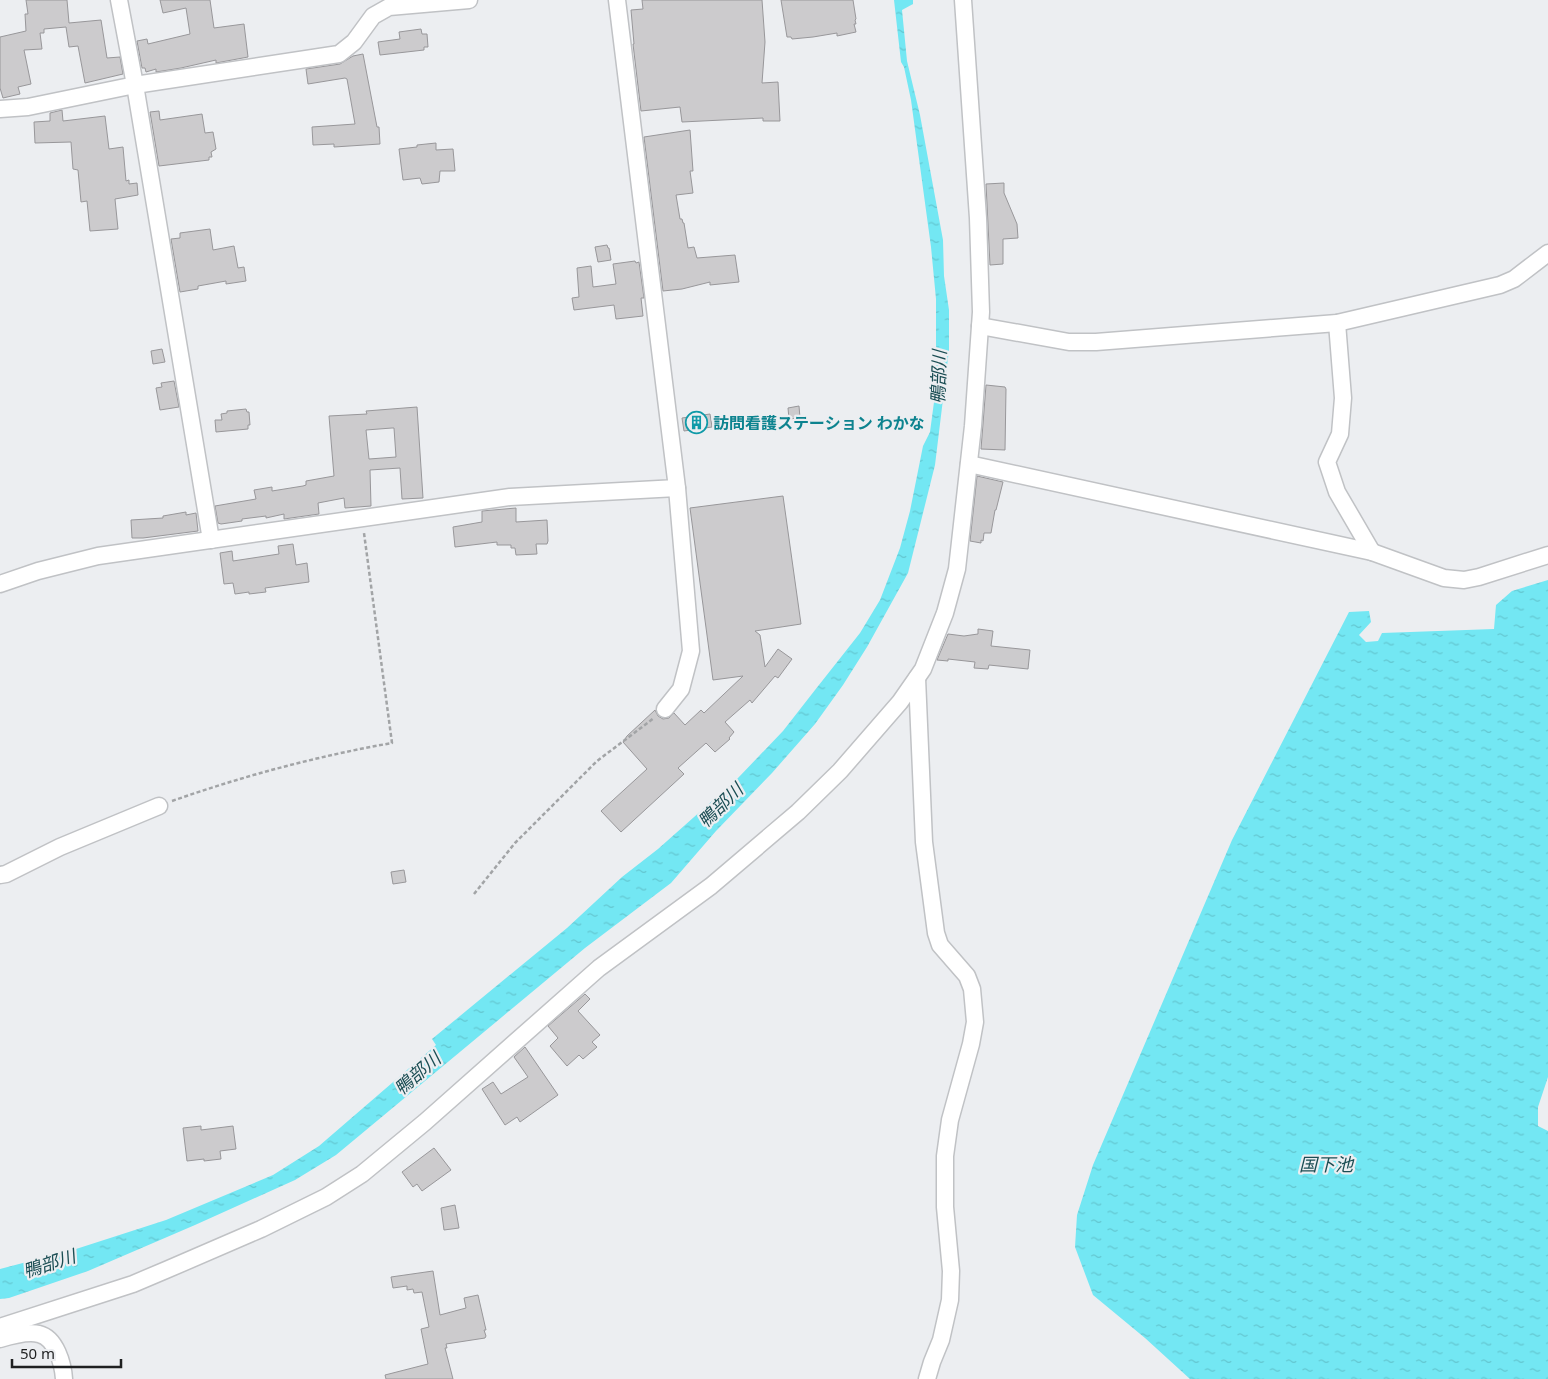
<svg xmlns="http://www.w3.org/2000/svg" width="1548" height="1379" font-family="'Noto Sans','Noto Sans JP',sans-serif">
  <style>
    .water { fill: url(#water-ripples) }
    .building { fill: #cccbcd; stroke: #98979a; fill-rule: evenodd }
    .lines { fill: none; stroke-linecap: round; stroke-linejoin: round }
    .minor-casing { stroke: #c0c2c5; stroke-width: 19 }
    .path { stroke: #a2a4a6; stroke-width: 2.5; stroke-dasharray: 4 2.5; stroke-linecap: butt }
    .minor { stroke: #fff; stroke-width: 16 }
    .labels { text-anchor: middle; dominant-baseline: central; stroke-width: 4.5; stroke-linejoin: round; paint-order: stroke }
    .culture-label { font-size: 16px; font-weight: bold; fill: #0d838f; stroke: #eceef1; text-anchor: start }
    .water-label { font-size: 18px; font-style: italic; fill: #1a4d53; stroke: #eceef1 }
  </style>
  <defs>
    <pattern id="water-ripples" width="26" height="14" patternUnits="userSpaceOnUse" patternTransform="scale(1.25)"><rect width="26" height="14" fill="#73e7f3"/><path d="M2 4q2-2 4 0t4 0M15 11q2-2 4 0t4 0" fill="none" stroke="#63c6d0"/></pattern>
  </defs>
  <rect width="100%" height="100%" fill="#eceef1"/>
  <g class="water">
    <polygon points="894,0 913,0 913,4 902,10 907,61 920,115 943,240 944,276 949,310 949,350 935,465 908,573 867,647 843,685 815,724 772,773 716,831 671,883 585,948 336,1155 295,1180 195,1225 88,1271 9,1298 0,1299 0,1269 76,1249 166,1220 273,1175 319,1146 436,1045 432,1039 567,928 622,877 658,849 738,778 783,731 815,690 860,633 880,600 900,548 910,511 923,446 930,432 936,387 936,299 931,247 911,100 904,67 901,62"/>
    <polygon points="1548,580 1548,1077 1538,1107 1538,1126 1548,1131 1548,1379 1190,1379 1145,1338 1093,1295 1075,1247 1077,1215 1093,1165 1232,840 1349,612 1369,611 1371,622 1359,635 1366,642 1378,641 1382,633 1494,629 1496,605 1512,591"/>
  </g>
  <g class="building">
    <polygon points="26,0 67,0 69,23 101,20 107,58 120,57 123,74 85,83 78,46 69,47 66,27 44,29 44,33 40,33 42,49 24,50 31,84 18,87 20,94 3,98 0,88 0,37 26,31 25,14 28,14"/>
    <polygon points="160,0 210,0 214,28 244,24 248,57 216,63 216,60 181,68 156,72 156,69 146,72 145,68 142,68 137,41 147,39 148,44 190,34 186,8 163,13"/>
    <polygon points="642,0 762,0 765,42 762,83 778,82 780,121 763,121 763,118 682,122 680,107 641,111 633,44 634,44 631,10 643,9"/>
    <polygon points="781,0 853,0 856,19 855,20 856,24 854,24 856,32 837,36 837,33 813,37 792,39 791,37 787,37"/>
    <polygon points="421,29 422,34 427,34 428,47 424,47 424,50 380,55 378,42 400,39 399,32"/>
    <polygon points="363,54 377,127 379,127 380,144 334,147 334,144 313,145 312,127 355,124 347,79 345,78 308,84 306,69 340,64 353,56"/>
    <polygon points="62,110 63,121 105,116 109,149 123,147 126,181 129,180 129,184 137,183 138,195 115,199 118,229 90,231 87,201 81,202 78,170 73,169 71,142 35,143 34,122 50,121 50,113"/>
    <polygon points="159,111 160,120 202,114 205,133 213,132 216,149 211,152 212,157 209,157 209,160 159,166 150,112"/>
    <polygon points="690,130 693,171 690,171 693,193 676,195 680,219 682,219 683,223 684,223 688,248 694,247 697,258 735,255 739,282 710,285 710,282 682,289 663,291 644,137"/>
    <polygon points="436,143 436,150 453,149 455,171 440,171 439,182 422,184 420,178 403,180 399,149 417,147 417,145"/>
    <polygon points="1004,183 1004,193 1017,224 1018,238 1003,239 1003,264 990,265 986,184"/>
    <polygon points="210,229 213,250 234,246 238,268 244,267 246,281 226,284 226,281 198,286 198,289 180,292 171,239 180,238 180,233"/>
    <polygon points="607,245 608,248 609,248 611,260 598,262 595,247"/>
    <polygon points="635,261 636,263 639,262 644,298 641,298 643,316 616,319 614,305 574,310 572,298 579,297 577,268 591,266 593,287 616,284 613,264"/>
    <polygon points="162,349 165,362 153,364 151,351"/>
    <polygon points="174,381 179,407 160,410 156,388 162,387 161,383"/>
    <polygon points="986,385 1005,387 1006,389 1005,450 981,449"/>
    <polygon points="799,406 800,418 789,419 788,408"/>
    <path d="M417,407L423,498L402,499L400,468L370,470L371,506L345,508L344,498L318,503L319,514L284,519V514L266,518V516L242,519V521L221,524L218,523L215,506L256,499L254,490L272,487V491L303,486L306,485V481L334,476L329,416L367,414L366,411ZM392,428H394L396,457L369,459L366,430Z"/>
    <polygon points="246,409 247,412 249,412 250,425 248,425 248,429 216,432 215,420 222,420 221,414 227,413 227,411"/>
    <polygon points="710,414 712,427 684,431 682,418"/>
    <polygon points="977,476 1003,482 996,510 995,510 991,533 984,533 983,541 981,540 981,543 970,541"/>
    <polygon points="783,496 801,624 755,631 760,635 765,667 778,649 792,659 778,678 775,676 752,703 750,700 725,722 734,732 729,738 730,739 715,752 706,743 678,768 684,774 621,832 601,811 647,769 623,742 627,736 655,710 658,716 663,719 669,718 674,713 685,725 701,710 704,713 743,676 713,680 690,508"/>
    <polygon points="516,508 516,522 547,520 548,541 547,544 536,544 537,554 516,555 515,548 511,548 511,545 497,545 497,542 455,547 453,527 482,522 482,511"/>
    <polygon points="186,512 186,515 196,513 198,531 143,538 132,538 131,520 163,518 163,516"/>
    <polygon points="293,544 296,565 307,563 309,582 265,588 266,592 249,594 249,592 235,594 233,583 224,584 220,553 232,551 233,561 279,554 278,546"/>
    <polygon points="978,629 993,631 991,646 1030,650 1028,669 989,665 988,669 974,668 975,662 948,659 948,661 937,660 948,634 964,636 978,634"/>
    <polygon points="404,870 406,882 393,884 391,872"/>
    <polygon points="585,994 590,999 578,1011 600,1035 592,1042 597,1047 583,1059 579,1055 567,1066 550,1046 558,1038 548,1026"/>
    <polygon points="525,1047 558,1095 520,1122 517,1117 505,1125 482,1089 493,1082 501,1094 528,1077 514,1057"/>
    <polygon points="201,1126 201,1130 233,1126 236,1149 220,1151 221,1159 204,1161 204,1159 187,1161 183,1128"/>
    <polygon points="434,1148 451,1170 422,1191 417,1184 413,1187 402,1172"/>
    <polygon points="455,1205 459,1228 444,1230 441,1208"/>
    <polygon points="433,1271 440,1315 466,1308 464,1298 478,1295 486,1330 484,1330 486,1336 485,1338 446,1344 447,1348 445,1348 453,1379 386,1379 385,1375 428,1364 421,1329 429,1327 422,1292 414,1293 413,1289 407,1290 407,1286 393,1288 391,1277"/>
  </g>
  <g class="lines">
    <defs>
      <g id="minor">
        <polyline points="119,0 135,85 211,540"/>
        <polyline points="0,109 28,107 135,85 339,54 354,42 373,16 389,7 469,0"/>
        <polyline points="1337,323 1343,398 1340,434 1327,462 1337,492 1372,552"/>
        <polyline points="980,326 1069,342 1096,342 1337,323 1500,285 1514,279 1548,253"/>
        <polyline points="969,464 1372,552 1444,578 1464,580 1479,577 1548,555"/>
        <polyline points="0,584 38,571 98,556 510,497 677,488 617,0"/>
        <polyline points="917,678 924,842 936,933 940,945 967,976 972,989 975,1022 971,1044 950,1120 945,1156 945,1207 951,1271 950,1300 941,1340 932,1362 927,1379"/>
        <polyline points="665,709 681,689 691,651 677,488"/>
        <polyline points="0,875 6,874 60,847 159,806"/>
        <polyline points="0,1327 133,1284 166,1270 261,1229 326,1197 362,1174 425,1122 599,968 711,886 798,812 840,771 900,702 923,669 945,613 957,569 973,426 981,312 978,218 963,0"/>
        <path d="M0,1339C10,1336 28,1331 39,1334C56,1338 63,1364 64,1379"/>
      </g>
    </defs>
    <use href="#minor" class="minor-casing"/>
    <g class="path">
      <path d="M172,801C243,776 318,756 392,743L364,533"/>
      <polyline points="474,894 515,843 597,761 654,718"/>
    </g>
    <use href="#minor" class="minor"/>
  </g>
  <defs>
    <symbol id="building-ring" viewBox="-11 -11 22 22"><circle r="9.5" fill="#eceef1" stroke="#0f9aa8" stroke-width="1.5"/><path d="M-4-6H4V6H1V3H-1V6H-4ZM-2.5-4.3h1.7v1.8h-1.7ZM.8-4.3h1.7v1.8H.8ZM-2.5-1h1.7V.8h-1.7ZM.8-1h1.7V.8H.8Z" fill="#0f9aa8"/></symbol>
  </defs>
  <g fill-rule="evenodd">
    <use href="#building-ring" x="684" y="410" width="25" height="25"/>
  </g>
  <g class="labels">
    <g class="culture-label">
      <text x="713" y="423">訪問看護ステーション わかな</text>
    </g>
    <g class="water-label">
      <text transform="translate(938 377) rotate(-88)">鴨部川</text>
      <text transform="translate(720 805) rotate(-44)">鴨部川</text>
      <text transform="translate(417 1073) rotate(-41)">鴨部川</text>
      <text x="1326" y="1164">国下池</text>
      <text transform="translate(49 1263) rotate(-18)">鴨部川</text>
    </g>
  </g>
  <path d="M12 1359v8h109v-8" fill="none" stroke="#1f2021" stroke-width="2.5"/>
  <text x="20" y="1359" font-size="15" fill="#1f2021" stroke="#eceef1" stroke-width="4" paint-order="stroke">50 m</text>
</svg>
